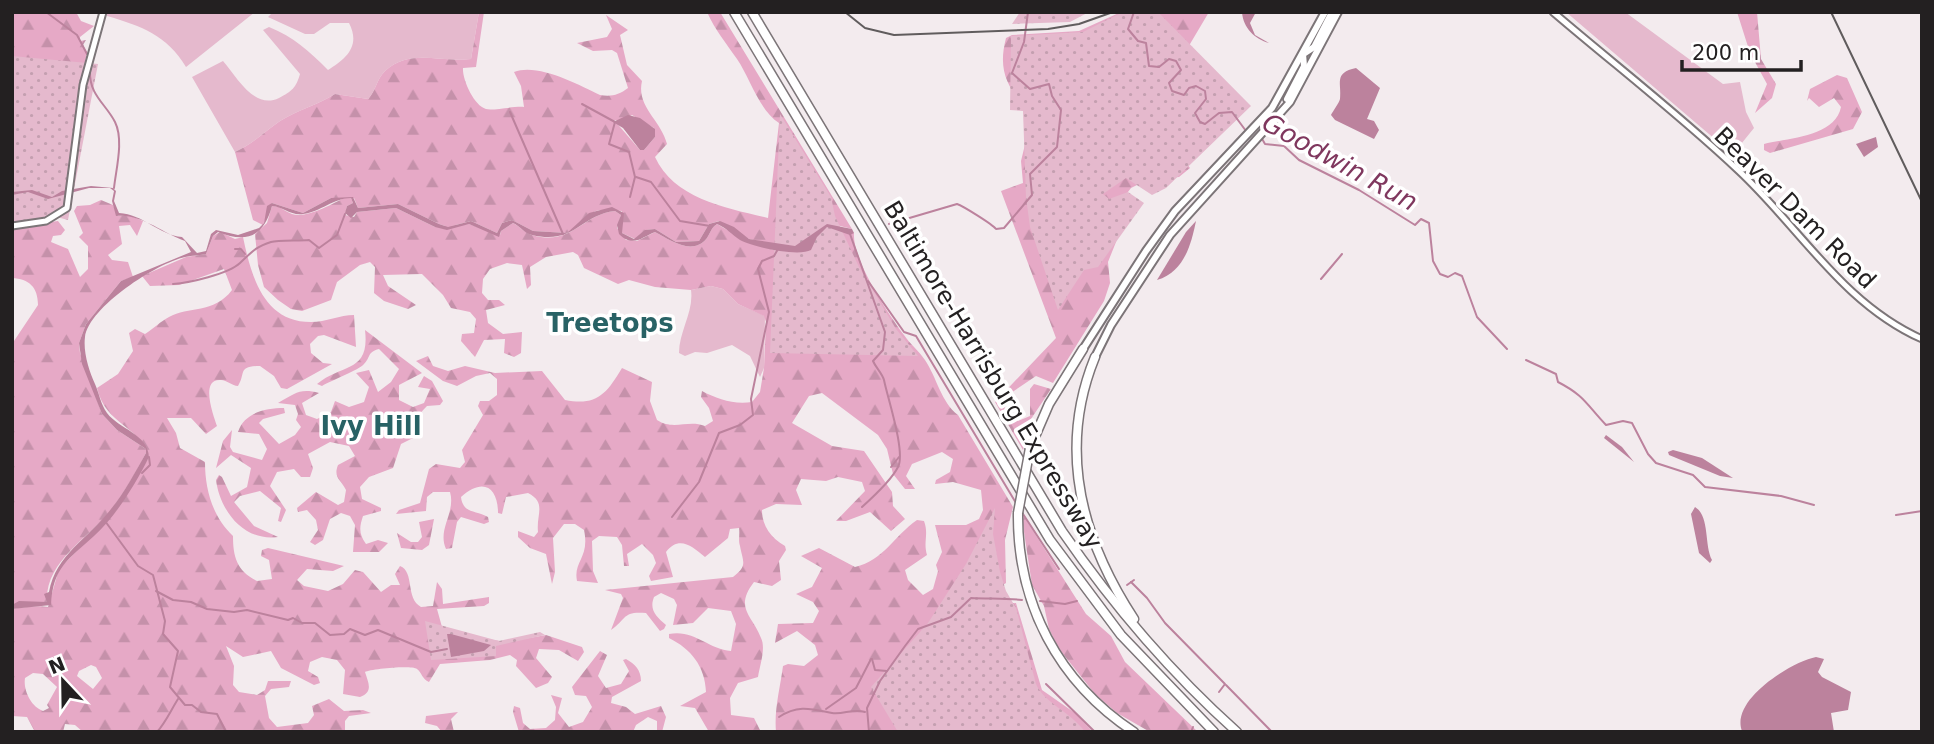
<svg xmlns="http://www.w3.org/2000/svg" width="1934" height="744" font-family="'DejaVu Sans',sans-serif">
  <style>
    .grass { fill: #e5b9cd }
    .forest { fill: url(#forest-firs); fill-rule: evenodd }
    .park { fill: url(#park-dots) }
    .water { fill: #bc829d }
    .lines { fill: none; stroke-linecap: round; stroke-linejoin: round }
    .stream { stroke: #bc829d; stroke-width: 2 }
    .tertiary-casing { stroke: #7c7578; stroke-width: 9 }
    .secondary-casing { stroke: #7c7578; stroke-width: 9 }
    .primary-casing { stroke: #7c7578; stroke-width: 10 }
    .motorway-casing { stroke: #7c7578; stroke-width: 11 }
    .tertiary { stroke: #fff; stroke-width: 5 }
    .secondary { stroke: #fff; stroke-width: 5 }
    .primary { stroke: #fff; stroke-width: 6 }
    .motorway { stroke: #fff; stroke-width: 8 }
    .tram { stroke: #605c5d; stroke-width: 2 }
    .motorway-bridge-casing { stroke: #7c7578; stroke-width: 11; stroke-linecap: butt }
    .motorway-bridge { stroke: #fff; stroke-width: 8 }
    .labels { text-anchor: middle; dominant-baseline: central; stroke-width: 7; stroke-linejoin: round; paint-order: stroke }
    .street-label { font-size: 24px; fill: #232021; stroke: #fff }
    .water-label { font-size: 26px; font-style: italic; fill: #7f375e; stroke: #fff }
    .neighbourhood-label { font-size: 26px; font-weight: bold; fill: #286265; stroke: #fff }
  </style>
  <defs>
    <pattern id="forest-firs" width="22" height="20" patternUnits="userSpaceOnUse" patternTransform="scale(1.75)"><rect width="22" height="20" fill="#e6a9c6"/><path d="M5 1l3.5 6h-7zM16 11l3.5 6h-7z" fill="#c591aa"/></pattern>
    <pattern id="park-dots" width="8" height="8" patternUnits="userSpaceOnUse" patternTransform="scale(1.75)"><rect width="8" height="8" fill="#e5b9cd"/><path d="M2 2h.1M6 6h.1" fill="none" stroke="#c49fb0" stroke-width="1.8" stroke-linecap="round"/></pattern>
  </defs>
  <rect width="100%" height="100%" fill="#f3ebee"/>
  <g class="grass">
    <path d="M106,12H255L186,67C167,35 141,26 107,16Z"/>
    <path d="M273,12H479L471,59C439,63 411,48 385,71C376,80 376,91 368,99L335,94C318,105 297,110 280,121C264,132 253,144 235,152L192,77L223,61C237,77 254,110 279,98C292,91 296,88 300,74L263,30L269,27C294,37 309,51 328,70C346,59 361,46 349,23H330L314,34H305L268,17Z"/>
    <polygon points="1566,12 1625,12 1723,84 1740,82 1746,112 1754,128 1737,149 1730,152"/>
    <path d="M711,286L723,289L738,304L765,316L764,368L760,377L750,356L732,345L707,353L695,352L685,356L679,353C679,331 694,312 691,290Z"/>
  </g>
  <g class="forest">
    <polygon points="12,12 76,12 81,21 94,26 80,37 80,41 86,40 83,45 87,53 79,87 12,223"/>
    <path d="M479,12H484L476,67L463,68C462,79 474,106 486,109C492,111 514,106 524,107L521,86L514,72C538,63 577,84 600,95C611,97 619,95 628,88L617,53L612,50L593,51L577,43L607,37L612,29L606,15L628,30L620,35L627,65L642,81C636,107 661,120 667,144L655,157C674,199 727,208 768,218L779,123C759,110 750,78 737,59C726,43 715,30 707,12H720L852,229L836,225L781,246L749,239L719,221L709,224L699,241L676,242L655,229L646,230L635,239L622,233V211C579,205 595,221 567,233L533,231L512,220L502,223L497,233L471,221L448,227L439,224L398,204L358,208L354,198H331L303,213L272,203L263,225L253,220L235,152C253,144 264,132 280,121C297,110 318,105 335,94L368,99C376,91 376,80 385,71C411,48 439,63 471,59ZM632,115L654,128L655,137L644,150H640L614,120L621,121Z"/>
    <path d="M1121,12H1209L1190,44L1185,161L1190,168L1179,177L1147,180L1131,188L1121,201L1118,237L1108,262L1110,283L1104,301L1053,383L1036,376L1002,399L1018,421L1030,416V389L1034,384L1051,389L1031,419L1023,450L995,402L1056,338L1001,191L1023,183L1021,161L1031,120C1012,89 996,77 1006,38L1012,35L1079,31Z"/>
    <polygon points="1737,12 1757,12 1761,59 1776,84 1772,98 1755,113 1767,84 1750,53"/>
    <path d="M1837,75L1847,78L1862,112L1853,129L1770,153L1764,150V144C1788,138 1835,137 1841,107L1834,98L1819,107L1809,98L1807,101L1810,89Z"/>
    <path d="M344,198H351L353,203L347,206L345,215L354,217L357,212L396,208L435,227L469,224L500,235L501,231L513,223C519,226 525,233 532,235C572,247 582,214 615,211L621,215L617,228L626,240L637,241L655,232C669,239 692,257 707,238C711,232 711,228 717,224L748,242L777,251L827,227L854,233C852,259 888,314 904,335C910,344 919,351 925,360C937,378 941,402 958,415L1013,507L1005,540L1006,583L994,591L1001,604L1016,603L1042,690L1075,713L1093,732H776C774,709 780,689 783,666L788,664L804,666L818,655L815,645L797,631L775,643L778,624L813,623L819,611L813,602L796,594L812,587L822,568L801,556L819,548L855,567C884,560 894,536 917,520L924,521C929,534 923,542 927,555L905,570L908,580L923,595L933,589L938,571L936,565L942,552L935,525H966L979,519L983,510L981,490L953,482L935,484L936,480L950,472L953,459L942,452L912,464L906,476L915,489H905L893,474L887,449L878,435L822,393L809,396L792,423L832,446L864,451L892,492L893,506L905,519L891,531L870,512L846,521H836L865,491L862,482L838,477L826,481L801,479L796,490L802,505L776,504L762,510C762,526 771,538 785,546L786,550L779,561L781,580L772,586L754,582C734,608 752,615 761,638C766,648 760,665 758,677L738,683L730,698L731,715L754,718L761,732H709L695,708L680,706L706,692C705,666 691,649 669,638V634C694,629 708,649 731,651L736,624L731,611L708,608L693,623L673,625L677,605L674,599L661,593L654,597C649,610 656,616 666,625L664,629L660,631L646,613C622,611 627,619 611,630L623,598L621,594L605,590L733,577C748,566 743,562 740,546C738,540 740,535 739,528L730,529L728,538L705,557C692,546 679,535 666,552L673,577L651,581L649,576L656,563L653,555L642,544L627,554L629,566H624L622,545L617,537L599,536L592,541L593,571L598,583L577,581C573,561 590,558 584,530L575,524H564L553,538L555,572L552,584L546,554L530,548L518,537V531L534,537L538,532C536,514 547,503 528,493L506,497L502,514L498,513C498,487 483,477 461,497C463,514 476,510 488,517L489,522L484,524L461,517L457,522L452,548L446,549C437,529 456,513 450,492H433L427,497L426,511L396,514L399,510L420,503L429,469L436,464L460,468L465,462L462,450L483,415L478,406L480,401H489L497,395V379L490,373L476,376L457,386L443,381L416,361L428,356L433,366L448,371L465,366L495,373L542,371L565,400C596,406 606,395 622,368L652,382L650,401L657,420C674,431 688,419 705,426L713,421L709,408L701,397L702,391C717,399 734,405 752,402L760,392L764,368L766,322L764,316L738,304L723,289L711,286L691,290L655,287L629,280L618,284L584,268L578,255L573,252L546,257L530,267L531,285L527,289L522,265L507,263L490,269L483,279L482,293L488,300H499L505,305L486,310L488,323L503,334L522,332L521,353L514,357L504,353L505,339L484,340L475,357L461,341L462,334L474,333L476,319L470,312L451,308L443,295L422,274L383,275L388,286L416,305L408,309L384,301L374,293L375,267L370,262L360,265L337,282L331,300L302,311L291,309L278,300L264,287L258,265L255,234L267,223L272,206C281,206 284,211 292,214C306,219 332,204 344,198Z"/>
    <path d="M101,200L113,205L118,216H131L143,221L137,236L130,225L119,226L122,244L108,255L112,260L128,262L133,277L121,281L86,324L79,343L80,353L102,414L117,430L146,449V453C136,472 125,491 112,509C88,539 45,561 47,602L12,605V344L38,305C38,287 29,279 12,278V227L58,221L65,230L61,235L53,236L51,242L68,249L80,277L88,269V246L79,237L83,233L74,211L77,206L90,205Z"/>
    <path d="M220,232L235,239L243,237C251,275 263,322 311,322C326,322 340,315 354,315L356,347L324,335L318,336L310,344L311,353L323,363L332,364L287,389L281,388L274,376L260,366C237,366 246,374 238,386C232,386 227,380 221,380C199,378 214,417 217,426L206,434L191,418H167L176,433L180,448L205,462C205,489 212,516 233,536C233,557 237,571 257,581L272,579L269,560L261,556L262,550L268,548L344,566L333,571L307,569L297,580L304,586L328,591L343,584L355,570L363,572L381,592L391,585H400L395,574L400,566C415,572 405,598 421,607L433,606L437,582L442,589L443,604L489,597V603L484,606L437,609L442,627L473,637L507,642L546,635L582,647L584,652L578,661L559,650L539,649L536,658L552,677L548,683L536,688L516,666L517,660L510,655L490,660L440,664L429,682C422,679 422,673 417,669C411,665 371,669 365,672C368,682 374,692 360,697L343,694L345,670L337,660L322,657L310,662L308,671L318,677L320,683L314,685L281,668L271,651L243,657L226,646L234,666L233,685L239,692L257,695L265,690L268,681H291L289,687L271,689L265,696L269,718L277,727L308,723L314,715L312,706L329,699L344,711L363,710L371,713L349,716L345,721V732H83L75,725L65,724L63,732H35L27,717L12,716V609C23,607 38,605 48,607L59,569L116,511L149,457C140,425 106,426 97,388L118,374L133,351L129,333L135,329L145,334C153,329 161,321 169,317C188,306 214,314 232,290L224,269L179,285L150,286L142,276L186,257L206,254L213,236ZM91,665L96,667L102,678L93,689L77,676L79,671ZM33,673L43,674L57,687L47,705L49,708L43,711C31,707 23,690 25,678Z"/>
    <path d="M365,330L422,373L399,385V400L413,407L424,403L430,389L418,387L424,376L432,381L443,401L440,405L427,406C417,416 412,423 415,437L401,444L393,468L369,477L360,487L362,499L381,508V511L363,516C359,528 359,534 366,544L378,540L388,543L379,552H353L355,525L350,516L341,513L330,519L323,540L315,545L310,542L318,530L316,520L307,510L298,512L297,508L316,492L338,505L344,502L346,490C341,479 333,478 338,465L355,456L349,446L330,442L308,454L313,468L310,477H301L294,469L277,472L270,486L286,510L281,522L278,521L281,508L260,491L240,496L234,502L254,526L278,537C244,542 220,511 216,480L219,475L222,477L231,496L247,487L251,468L231,455L216,468L223,441L232,430L230,447L233,452L262,460L267,449L259,434L238,432C244,413 265,408 284,408L285,413L263,419L259,423L279,444L295,435L301,427L296,420L298,414L295,405L278,403C296,393 300,388 319,393L302,403L306,415L317,419L331,412L335,401L349,407L364,402L369,387L356,373L369,370L378,392L391,382L399,369L379,349C367,352 371,357 364,364C359,370 332,380 322,386L317,384C343,363 370,373 365,330Z"/>
    <polygon points="1021,512 1086,614 1111,636 1125,662 1198,732 1150,732 1117,713 1095,694 1059,649 1049,629 1044,606 1032,585"/>
    <polygon points="434,519 429,545 422,550 401,548 397,533 411,542 418,542 422,537 419,522"/>
    <path d="M600,651L607,655L598,676L606,688L621,684L629,671L623,660L626,659C635,664 641,670 641,681L612,697L611,703L626,707L635,714L661,706L666,717L662,732H657V721L648,717L636,725L633,732H519L513,712L514,706L520,708L523,723L530,729L546,728L555,720L556,707L551,695L562,698L558,713L569,727L583,722L592,707L586,696L575,695L572,687Z"/>
    <polygon points="458,712 451,719 454,732 442,732 437,726 425,723 426,716"/>
  </g>
  <g class="park">
    <polygon points="1020,12 1089,12 1070,22 1012,24"/>
    <polygon points="1123,12 1158,12 1251,106 1166,188 1152,195 1126,178 1103,194 1109,199 1128,192 1144,203 1098,267 1084,270 1058,310 1030,227 1026,197 1023,111 1010,110 1011,36 1083,32"/>
    <polygon points="12,56 98,64 68,220 53,216 12,224"/>
    <polygon points="780,114 831,197 835,216 859,267 896,329 918,356 770,353"/>
    <path d="M995,508L993,534L1000,572L1006,591L1016,608L1036,684C1044,703 1071,712 1085,732H898L871,687L928,623L966,564Z"/>
    <polygon points="425,621 499,641 540,632 545,635 496,646 496,656 431,660"/>
  </g>
  <g class="water">
    <path d="M1242,12H1256L1250,23L1255,35L1269,43C1255,39 1243,28 1242,12Z"/>
    <path d="M1356,68L1380,88L1367,119L1374,121L1379,130L1374,139L1335,120L1331,115C1333,111 1339,103 1340,99C1342,83 1333,73 1356,68Z"/>
    <polygon points="628,115 640,118 655,129 655,137 644,150 640,150 623,128 613,122"/>
    <polygon points="1876,137 1878,147 1864,157 1856,144"/>
    <path d="M91,186L113,188L116,191L114,201L119,213C143,214 159,235 182,237L197,253L206,251L211,234L216,230L238,235L259,228L264,223L267,206L272,203L303,213L331,198L353,197L358,208L398,204L439,224L448,227L471,221L497,233L502,223L512,220L533,231L567,233L589,213L612,207L624,213L622,233L634,239L645,230L655,229L676,242L699,241L709,224L720,221L734,227L749,239L795,246L827,224L852,229L854,233L850,235L827,227L817,237L811,250C798,257 753,247 740,240C732,235 727,228 717,224C711,228 711,232 707,238C692,257 669,239 655,232C642,237 633,248 619,234L617,225L621,215L615,211C580,215 575,245 532,235C525,234 520,226 513,223L501,231L499,237L469,224L447,230L435,227L396,208L357,212L351,218L345,213L347,206L353,203L351,198C334,198 320,212 303,214C291,216 284,207 272,206C264,236 247,244 218,232L213,236L206,254C199,256 192,255 185,257C157,263 89,307 85,337C83,352 89,371 95,384C99,393 101,405 107,413C119,429 148,434 149,457C135,485 116,516 94,536C68,560 53,567 51,605L12,609V605L19,601L47,602L44,594L49,592C56,554 88,539 111,509C125,492 135,472 146,453V449L117,430L102,414L82,364L79,343L86,324L121,281L191,252L185,241C163,233 140,213 116,216L112,201L114,191L110,188H89L48,199L28,192L12,195V192L32,190L52,197L62,191Z"/>
    <path d="M1196,221C1191,245 1184,272 1157,280L1186,232Z"/>
    <polygon points="1606,435 1622,447 1634,462 1604,438"/>
    <polygon points="1673,450 1702,458 1733,478 1720,476 1669,455 1668,452"/>
    <path d="M1695,507C1710,516 1704,545 1712,560L1710,563L1699,553L1691,514Z"/>
    <polygon points="447,634 451,634 491,645 484,651 451,657"/>
    <path d="M1816,657L1824,659L1818,672L1822,677L1851,692L1848,710L1831,713L1834,732L1742,731C1730,700 1791,662 1816,657Z"/>
  </g>
  <g class="lines">
    <g class="stream">
      <polyline points="46,12 77,35 87,54"/>
      <polyline points="1134,12 1128,29 1138,41 1146,43 1149,66 1159,67 1169,59 1176,61 1181,70 1169,83 1172,91 1184,95 1189,88 1196,86 1205,91 1206,99 1195,113 1200,122 1205,124 1219,113 1232,112 1246,131"/>
      <path d="M90,71C89,95 106,104 115,122C124,140 116,169 114,188"/>
      <polyline points="582,104 615,122 609,144 629,152 635,177 630,197"/>
      <polyline points="510,112 563,234"/>
      <polyline points="1261,137 1265,144 1284,146 1299,160 1359,190 1415,225 1421,219 1429,223 1433,261 1440,274 1448,277 1455,273 1462,276 1477,317 1507,349"/>
      <polyline points="636,177 651,182 680,221 710,226"/>
      <path d="M889,224L957,204C963,206 992,224 996,229L1004,228L1032,195L1030,174L1057,147L1061,110L1052,96L1049,84L1030,89L1012,73L1024,42L1028,12"/>
      <path d="M850,234L885,332L883,350L873,361C876,368 882,373 884,380C887,396 906,452 898,467C892,479 872,498 862,507"/>
      <polyline points="235,249 241,249 245,254"/>
      <polyline points="1321,279 1342,254"/>
      <polyline points="868,281 904,332 916,336 1016,503"/>
      <path d="M173,284C189,283 228,274 240,263C252,252 255,247 271,242C278,240 299,241 309,240L319,248L337,235L345,214"/>
      <path d="M1526,360L1556,374L1558,382C1585,396 1586,404 1606,425L1623,421L1632,423L1648,454L1656,463L1693,475L1705,487L1781,496L1814,505"/>
      <polyline points="891,467 899,457"/>
      <polyline points="142,473 150,465 149,457"/>
      <polyline points="1023,514 1059,569"/>
      <polyline points="1896,515 1922,511"/>
      <polyline points="672,517 699,482 719,433 740,425 753,415 751,399 769,312 758,269 762,261 774,256 778,249"/>
      <polyline points="105,521 138,566 153,575 165,621 163,634 178,651 170,687 185,705 192,705 201,712 217,714 226,732"/>
      <polyline points="1131,582 1147,598 1165,623 1225,684 1219,692"/>
      <polyline points="1127,585 1134,580"/>
      <polyline points="156,591 173,600 191,602 207,609 234,612 247,610 288,620 293,618 302,623 315,623 330,635 344,634 350,629 365,635 378,630 431,652 447,649"/>
      <polyline points="1040,601 1065,604 1077,601"/>
      <polyline points="872,659 875,670 887,671"/>
      <polyline points="1046,684 1095,732"/>
      <polyline points="1226,685 1272,732"/>
      <polyline points="826,709 856,688 871,659"/>
      <path d="M779,717C798,704 812,709 832,713C843,715 853,708 865,712"/>
      <path d="M157,732C166,722 171,710 178,699"/>
      <path d="M869,732L867,708L880,681L905,646L918,629L951,617L971,598C989,599 1005,598 1022,600"/>
      <polyline points="1191,732 1193,727"/>
    </g>
    <defs>
      <polyline id="tertiary" points="12,226 46,221 67,208 83,85 103,12"/>
      <path id="secondary" d="M1553,12C1615,65 1680,115 1739,171C1800,228 1843,304 1922,339"/>
      <g id="primary">
        <polyline points="1305,53 1314,47 1332,12"/>
        <polyline points="1287,99 1304,66 1303,54"/>
        <polyline points="1083,349 1146,251 1175,211 1272,108 1325,12"/>
        <polyline points="1095,357 1111,325 1170,235 1290,102 1338,12"/>
      </g>
      <g id="motorway">
        <polyline points="734,12 1050,540 1121,635 1214,732"/>
        <path d="M752,12L1062,531C1113,605 1170,672 1237,732"/>
        <path d="M1095,357C1057,450 1081,538 1134,619"/>
        <polyline points="1030,448 1049,404 1083,349"/>
        <path d="M1018,513C1017,603 1058,682 1134,732"/>
      </g>
    </defs>
    <use href="#tertiary" class="tertiary-casing"/>
    <use href="#secondary" class="secondary-casing"/>
    <use href="#primary" class="primary-casing"/>
    <use href="#motorway" class="motorway-casing"/>
    <use href="#tertiary" class="tertiary"/>
    <use href="#secondary" class="secondary"/>
    <use href="#primary" class="primary"/>
    <use href="#motorway" class="motorway"/>
    <g class="tram">
      <polyline points="845,12 865,28 894,35 1048,29 1079,24 1113,12"/>
      <polyline points="1831,12 1922,202"/>
    </g>
    <defs>
      <polyline id="motorway-bridge" points="1018,513 1030,448"/>
    </defs>
    <use href="#motorway-bridge" class="motorway-bridge-casing"/>
    <use href="#motorway-bridge" class="motorway-bridge"/>
  </g>
  <g class="labels">
    <g class="street-label">
      <text transform="translate(1795 208) rotate(45)">Beaver Dam Road</text>
      <text transform="translate(993 375) rotate(59)">Baltimore-Harrisburg Expressway</text>
    </g>
    <g class="water-label">
      <text transform="translate(1340 162) rotate(29)">Goodwin Run</text>
    </g>
    <g class="neighbourhood-label">
      <text x="610" y="323">Treetops</text>
      <text x="371" y="426">Ivy Hill</text>
    </g>
  </g>
  <rect width="1934" height="744" fill="none" stroke="#232021" stroke-width="28"/>
  <g transform="translate(63 681) rotate(338)" stroke="#ffffff" stroke-width="5" paint-order="stroke">
  <path d="M0-5L12 26L0 18L-12 26Z" fill="#232021"/>
  <text y="-10" font-size="19" font-weight="bold" text-anchor="middle" fill="#232021">N</text>
  </g>
  <path d="M1682 60v10h119v-10" fill="none" stroke="#232021" stroke-width="3.5"/>
  <text x="1692" y="60" font-size="21" fill="#232021" stroke="#ffffff" stroke-width="5" paint-order="stroke">200 m</text>
</svg>
